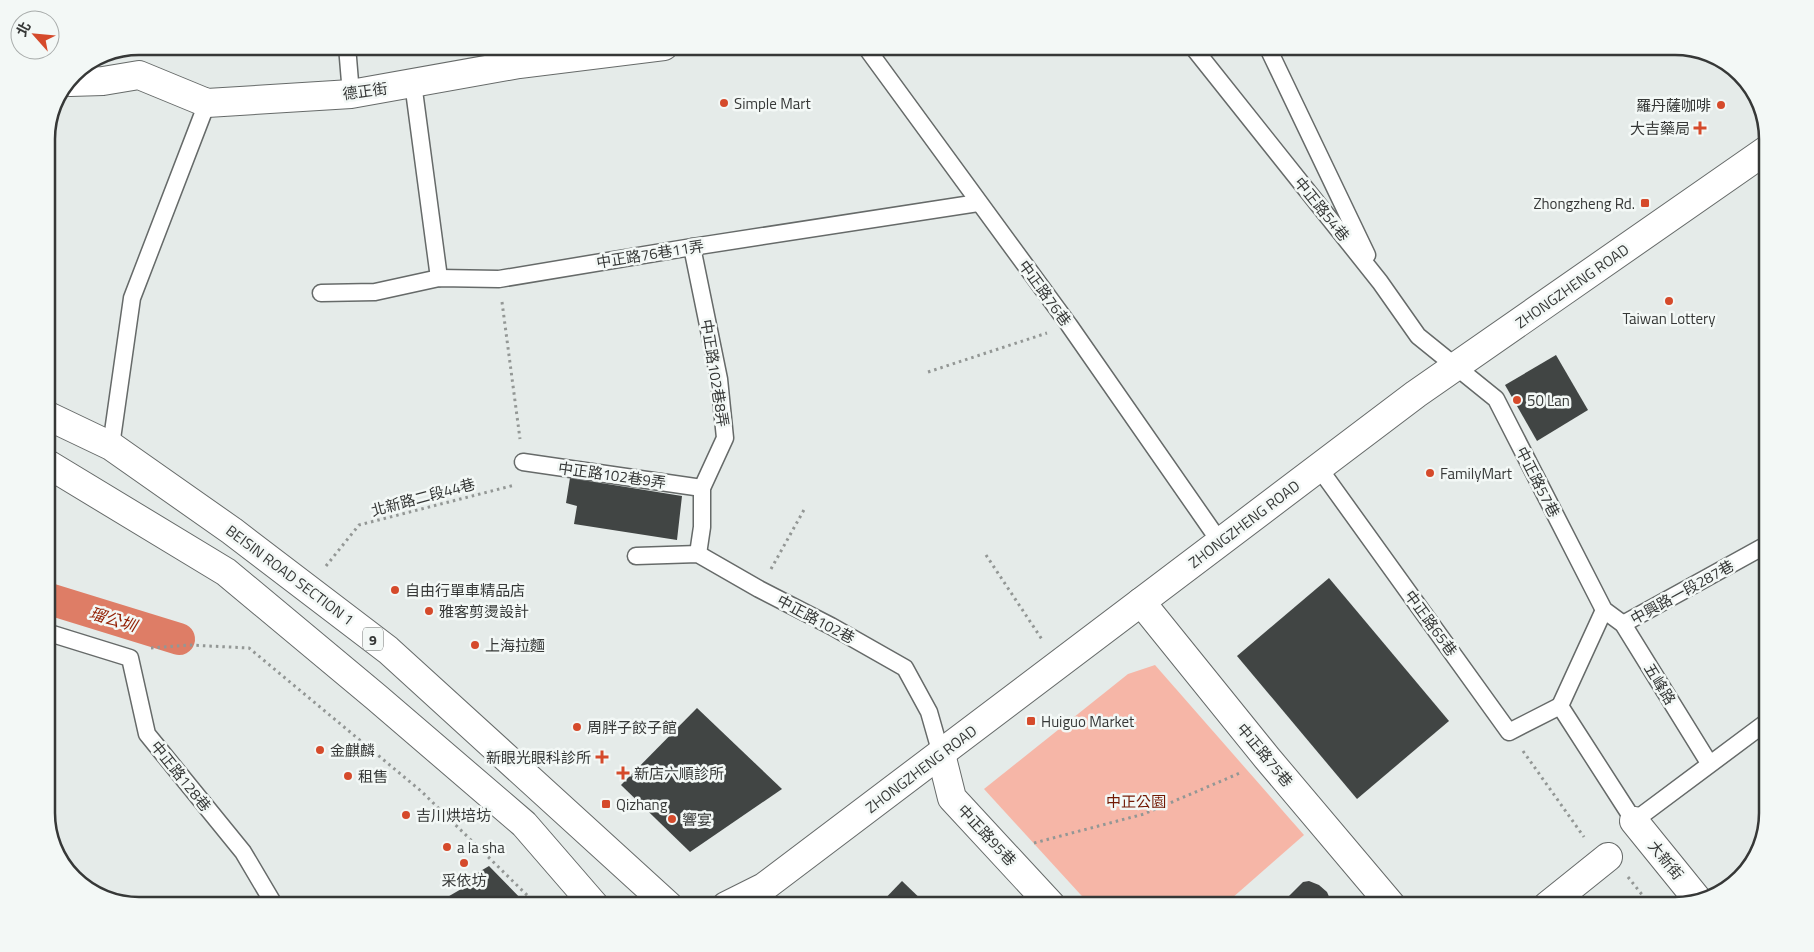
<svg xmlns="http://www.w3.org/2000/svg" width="1814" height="952" font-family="'Titillium Web','Noto Sans TC',sans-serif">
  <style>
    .green { fill: #f6b6a7 }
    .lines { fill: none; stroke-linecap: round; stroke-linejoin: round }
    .canal { stroke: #de7d66; stroke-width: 32 }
    .building { fill: #414544 }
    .service-casing { stroke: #666a69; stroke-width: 19 }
    .minor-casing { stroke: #666a69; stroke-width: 30 }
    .tertiary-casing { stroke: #666a69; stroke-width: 30 }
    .primary-casing { stroke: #666a69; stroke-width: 30 }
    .path { stroke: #939795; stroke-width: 3; stroke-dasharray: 2.5 4; stroke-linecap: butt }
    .service { stroke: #fff; stroke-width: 16 }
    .minor { stroke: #fff; stroke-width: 28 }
    .tertiary { stroke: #fff; stroke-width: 28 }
    .primary { stroke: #fff; stroke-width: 28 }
    .poi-dot { fill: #d54a2b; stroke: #f3f8f6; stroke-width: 2 }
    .labels { text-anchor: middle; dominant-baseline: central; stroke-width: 5; stroke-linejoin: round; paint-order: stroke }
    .shield { fill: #f3f8f6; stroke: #6f7270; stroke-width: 1 }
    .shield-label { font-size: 14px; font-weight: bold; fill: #363837 }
    .street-label { font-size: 15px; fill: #363837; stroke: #f3f8f6 }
    .poi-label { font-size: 15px; fill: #363837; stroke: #f3f8f6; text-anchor: start }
    .park-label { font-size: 15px; fill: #721a05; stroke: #f3f8f6 }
    .water-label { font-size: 16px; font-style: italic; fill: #921d00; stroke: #f3f8f6 }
    .rim { fill: none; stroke: #363837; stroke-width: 2.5 }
  </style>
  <rect width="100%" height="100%" fill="#e5ebe9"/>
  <polygon class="green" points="1155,665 1304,835 1223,906 1091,906 984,789 1128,674"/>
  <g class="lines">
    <polyline class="canal" points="46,598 179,639"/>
  </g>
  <g class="building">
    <polygon points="1556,355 1588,410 1537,441 1505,385"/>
    <polygon points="570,478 682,496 677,540 574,524 577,506 566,503"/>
    <polygon points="1329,578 1449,721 1357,799 1237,656"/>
    <polygon points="697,708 782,789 690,852 621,785"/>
    <polygon points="489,866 528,906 432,906 475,881 472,876"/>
    <polygon points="902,881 928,906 878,906"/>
    <polygon points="1309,881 1319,885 1327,892 1333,906 1279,906 1303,882"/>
  </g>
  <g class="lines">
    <defs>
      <g id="service">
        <polyline points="347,46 351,94"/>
        <polyline points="515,46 519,64"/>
        <polyline points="865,46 1069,325 1220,542"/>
        <polyline points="1192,46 1380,282 1418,336 1496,399 1604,610 1623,624 1709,763"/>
        <polyline points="1267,46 1367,255"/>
        <polyline points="413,83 439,278"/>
        <polyline points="692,247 719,379 725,438 702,488 702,527 698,554"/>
        <polyline points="321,293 375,292 439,278 499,279 692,247 978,203"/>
        <polyline points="111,446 132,298 207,103"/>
        <polyline points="523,462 702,488"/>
        <polyline points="1319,468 1509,732 1560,706"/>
        <polyline points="636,556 698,554 759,589 831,626 905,668 929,712 941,754"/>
        <polyline points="1604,610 1560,706 1634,821 1768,721"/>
        <polyline points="1623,624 1768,544"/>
        <polyline points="46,632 130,658 147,734 243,852 275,906"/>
      </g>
      <g id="minor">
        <polyline points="70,82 103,81 139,75 207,103 351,94 519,64 664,46"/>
        <polyline points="1141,602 1267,758 1392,906"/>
        <polyline points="941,754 952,798 1052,906"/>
        <polyline points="1634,821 1698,900"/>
        <polyline points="1547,906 1608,857"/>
      </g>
      <polyline id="tertiary" points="726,906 764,887 1416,394 1768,149"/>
      <g id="primary">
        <polyline points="46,415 111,446 232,531 388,650 669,906"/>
        <polyline points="46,463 226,572 376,697 524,824 595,906"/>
      </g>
    </defs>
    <use href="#service" class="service-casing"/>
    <use href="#minor" class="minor-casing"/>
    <use href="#tertiary" class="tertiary-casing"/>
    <use href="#primary" class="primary-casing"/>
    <g class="path">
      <polyline points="502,302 520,439"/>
      <polyline points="928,372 1047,333"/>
      <polyline points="986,555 1043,641"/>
      <polyline points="326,566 359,525 515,485"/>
      <polyline points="771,569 805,508"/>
      <polyline points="151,648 189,645 249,648 421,791 530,898 535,906"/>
      <polyline points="1523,751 1584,837"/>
      <polyline points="1034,843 1144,814 1240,773"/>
      <polyline points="1628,877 1651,906"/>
    </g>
    <use href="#service" class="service"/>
    <use href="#minor" class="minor"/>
    <use href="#tertiary" class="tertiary"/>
    <use href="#primary" class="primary"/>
  </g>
  <g class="poi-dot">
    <circle cx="724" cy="103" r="5"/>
    <circle cx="1721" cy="105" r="5"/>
    <path d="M1697.5 120.5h5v5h5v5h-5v5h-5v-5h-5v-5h5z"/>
    <rect x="1640" y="198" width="10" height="10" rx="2.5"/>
    <circle cx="1669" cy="301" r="5"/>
    <circle cx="1517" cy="400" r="5"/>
    <circle cx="1430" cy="473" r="5"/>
    <circle cx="395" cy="590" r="5"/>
    <circle cx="429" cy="611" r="5"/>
    <circle cx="475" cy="645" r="5"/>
    <rect x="1026" y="716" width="10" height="10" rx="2.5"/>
    <circle cx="577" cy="727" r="5"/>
    <circle cx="320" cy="750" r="5"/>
    <path d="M599.5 749.5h5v5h5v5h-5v5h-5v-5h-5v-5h5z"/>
    <path d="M620.5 765.5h5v5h5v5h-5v5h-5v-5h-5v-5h5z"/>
    <circle cx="348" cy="776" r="5"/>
    <rect x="601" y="799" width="10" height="10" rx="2.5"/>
    <circle cx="406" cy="815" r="5"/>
    <circle cx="672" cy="819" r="5"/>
    <circle cx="447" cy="847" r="5"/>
    <circle cx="464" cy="863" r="5"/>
  </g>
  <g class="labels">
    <rect class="shield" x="363" y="627.5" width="20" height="23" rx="4"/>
    <g class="shield-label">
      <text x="373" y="639">9</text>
    </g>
    <g class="street-label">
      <text transform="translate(365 91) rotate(-8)">德正街</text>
      <text transform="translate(1322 209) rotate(51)">中正路54巷</text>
      <text transform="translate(650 254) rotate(-9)">中正路76巷11弄</text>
      <text transform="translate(1572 286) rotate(-35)">ZHONGZHENG ROAD</text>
      <text transform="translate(1045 293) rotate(54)">中正路76巷</text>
      <text transform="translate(715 373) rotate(81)">中正路102巷8弄</text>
      <text transform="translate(612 475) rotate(8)">中正路102巷9弄</text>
      <text transform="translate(1538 482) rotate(63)">中正路57巷</text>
      <text transform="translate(423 497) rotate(-15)">北新路二段44巷</text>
      <text transform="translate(1244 524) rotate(-37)">ZHONGZHENG ROAD</text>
      <text transform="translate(290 575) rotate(37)">BEISIN ROAD SECTION 1</text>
      <text transform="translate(1682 592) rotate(-29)">中興路一段287巷</text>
      <text transform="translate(816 619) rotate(28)">中正路102巷</text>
      <text transform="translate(1431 623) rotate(54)">中正路65巷</text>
      <text transform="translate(1660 684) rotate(58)">五峰路</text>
      <text transform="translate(1265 755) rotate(50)">中正路75巷</text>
      <text transform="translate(921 769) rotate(-37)">ZHONGZHENG ROAD</text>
      <text transform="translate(181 776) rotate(51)">中正路128巷</text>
      <text transform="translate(987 835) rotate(47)">中正路95巷</text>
      <text transform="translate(1666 860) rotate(51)">大新街</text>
    </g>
    <g class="poi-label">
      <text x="734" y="103">Simple Mart</text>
      <text x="1711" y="105" text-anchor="end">羅丹薩咖啡</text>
      <text x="1690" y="128" text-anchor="end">大吉藥局</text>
      <text x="1635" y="203" text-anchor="end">Zhongzheng Rd.</text>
      <text x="1669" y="318" text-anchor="middle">Taiwan Lottery</text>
      <text x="1527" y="400">50 Lan</text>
      <text x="1440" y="473">FamilyMart</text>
      <text x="405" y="590">自由行單車精品店</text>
      <text x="439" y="611">雅客剪燙設計</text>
      <text x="485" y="645">上海拉麵</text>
      <text x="1041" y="721">Huiguo Market</text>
      <text x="587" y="727">周胖子餃子館</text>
      <text x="330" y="750">金麒麟</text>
      <text x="591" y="757" text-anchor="end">新眼光眼科診所</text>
      <text x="634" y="773">新店六順診所</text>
      <text x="358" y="776">租售</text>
      <text x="616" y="804">Qizhang</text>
      <text x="416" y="815">吉川烘培坊</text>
      <text x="682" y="819">響宴</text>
      <text x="457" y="847">a la sha</text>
      <text x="464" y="880" text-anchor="middle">采依坊</text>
    </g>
    <g class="park-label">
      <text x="1136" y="801">中正公園</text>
    </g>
    <g class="water-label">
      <text transform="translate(113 619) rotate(17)">瑠公圳</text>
    </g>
  </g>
  <path d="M0 0H1814V952H0ZM139 55H1675A84 84 0 0 1 1759 139V813A84 84 0 0 1 1675 897H139A84 84 0 0 1 55 813V139A84 84 0 0 1 139 55Z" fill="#f3f8f6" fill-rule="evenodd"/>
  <path class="rim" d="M139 55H1675A84 84 0 0 1 1759 139V813A84 84 0 0 1 1675 897H139A84 84 0 0 1 55 813V139A84 84 0 0 1 139 55Z"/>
  <g transform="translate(35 35) rotate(297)"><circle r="24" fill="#f3f8f6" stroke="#a7abaa"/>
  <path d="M0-4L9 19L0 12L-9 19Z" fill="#d54a2b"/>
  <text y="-8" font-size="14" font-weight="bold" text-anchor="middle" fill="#363837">北</text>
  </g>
</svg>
